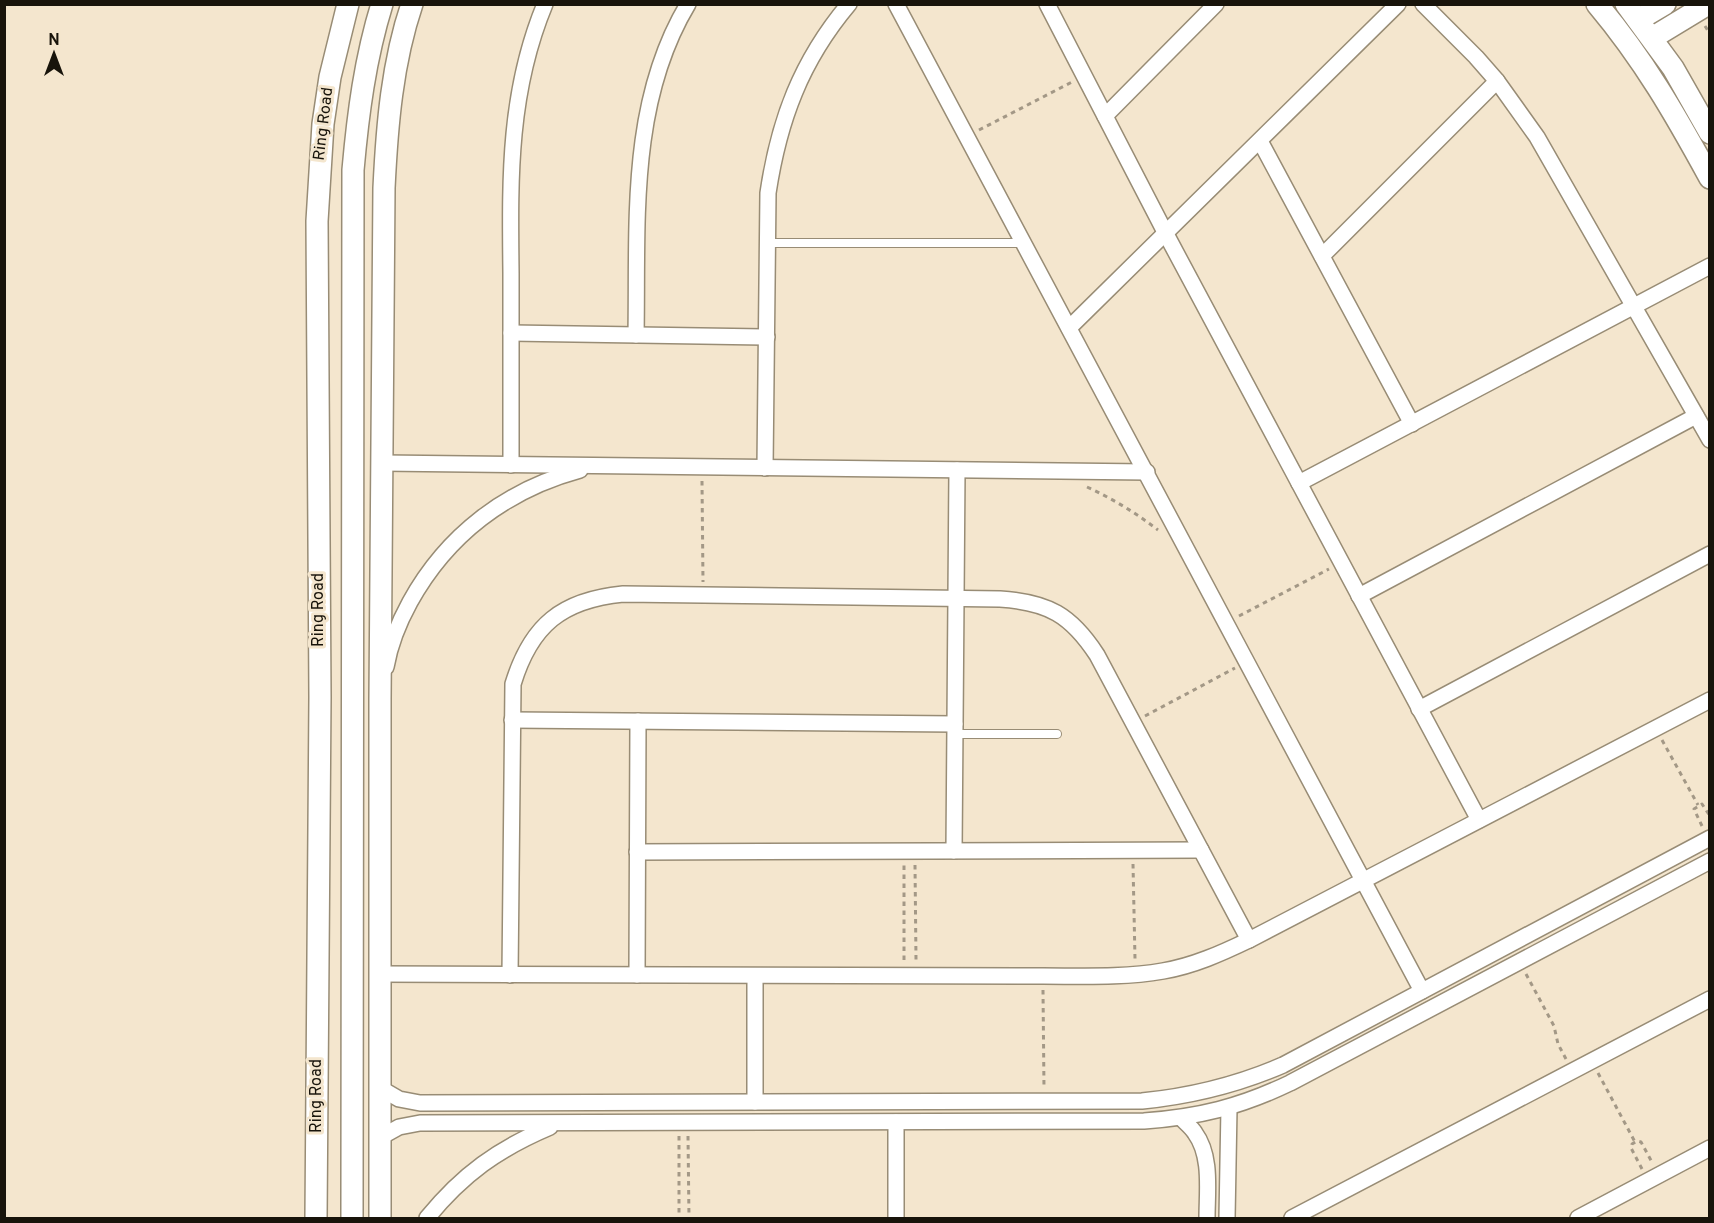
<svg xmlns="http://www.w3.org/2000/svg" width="1714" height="1223" font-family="Overpass,sans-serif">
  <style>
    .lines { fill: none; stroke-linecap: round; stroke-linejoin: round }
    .lane-casing { stroke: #988c75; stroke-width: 10 }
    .street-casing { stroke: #988c75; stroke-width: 18 }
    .secondary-casing { stroke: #988c75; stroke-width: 24 }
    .path { stroke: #a39886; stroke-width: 3; stroke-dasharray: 4.5 4.5; stroke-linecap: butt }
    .lane { stroke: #fff; stroke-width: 8 }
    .street { stroke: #fff; stroke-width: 15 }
    .secondary { stroke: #fff; stroke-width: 21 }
    .labels { text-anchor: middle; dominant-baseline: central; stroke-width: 6; stroke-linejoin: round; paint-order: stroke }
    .street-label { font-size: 16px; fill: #18140b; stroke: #f4e6ce }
  </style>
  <rect width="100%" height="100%" fill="#f4e6ce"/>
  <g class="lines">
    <defs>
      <g id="lane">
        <polyline points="768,243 1024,243"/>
        <polyline points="955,734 1057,734"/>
      </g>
      <g id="street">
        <polyline points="896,4 1422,991"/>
        <polyline points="1047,4 1166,234 1479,820"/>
        <polyline points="1423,4 1476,57 1497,81 1537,137 1710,440"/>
        <polyline points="1105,116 1216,4"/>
        <polyline points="1260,141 1412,424"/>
        <polyline points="1322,256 1497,81"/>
        <polyline points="1069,328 1398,4"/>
        <polyline points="511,333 767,337"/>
        <path d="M636,335C638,224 628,104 688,4"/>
        <polyline points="382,463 1147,472"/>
        <path d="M511,465C511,401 511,337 511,273C510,180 508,93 545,4"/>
        <path d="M765,468L768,193C779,120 801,61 849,4"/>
        <polyline points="1299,483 1710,266"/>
        <polyline points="1359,596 1696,416"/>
        <path d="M386,667C390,644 399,622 410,602C447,535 506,490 580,470"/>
        <polyline points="1419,709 1710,554"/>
        <polyline points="512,720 955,724"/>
        <polyline points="954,851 957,470"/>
        <polyline points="637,852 1201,850"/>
        <path d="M380,974L1043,976C1082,976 1124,978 1163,971C1193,966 1222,953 1249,940L1710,700"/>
        <path d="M510,975L513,684C531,625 562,600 623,594L1000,599C1048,602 1071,615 1097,655L1249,940"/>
        <polyline points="637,975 638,721"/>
        <polyline points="755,976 755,1102"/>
        <path d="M380,1088L399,1099L420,1103L1142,1101C1192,1096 1237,1085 1283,1065L1710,838"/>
        <path d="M1182,1119C1186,1123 1192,1128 1195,1133C1212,1156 1207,1191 1207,1218"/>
        <path d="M381,1137L399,1127L420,1123L1144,1121C1199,1117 1240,1107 1290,1083L1710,861"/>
        <path d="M427,1218C463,1174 498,1149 550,1127"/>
        <polyline points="896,1218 896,1122"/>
        <polyline points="1227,1218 1229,1108"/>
        <polyline points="1292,1218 1710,999"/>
        <polyline points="1578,1218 1710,1148"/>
      </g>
      <g id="secondary">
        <path d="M1597,4C1644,60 1675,114 1710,178"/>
        <polyline points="1626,4 1673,68 1710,133"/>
        <polyline points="1638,20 1665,4"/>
        <polyline points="1652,38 1708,4"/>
        <polyline points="316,1218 320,697 317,221 323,124 330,77 348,4"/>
        <path d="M352,1218L353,170C358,114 365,59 382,4"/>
        <path d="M380,1218V699L384,188C387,126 392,63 412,4"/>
      </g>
    </defs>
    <use href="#lane" class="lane-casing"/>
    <use href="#street" class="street-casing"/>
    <use href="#secondary" class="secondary-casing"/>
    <g class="path">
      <polyline points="1705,26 1710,34"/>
      <polyline points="979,130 1072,82"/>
      <polyline points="702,481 703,582"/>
      <path d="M1087,487C1113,499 1136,513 1158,530"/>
      <polyline points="1239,616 1329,569"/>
      <polyline points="1145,716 1235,668"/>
      <polyline points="1662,740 1698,805"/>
      <polyline points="1702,826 1694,809 1702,804 1710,816"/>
      <polyline points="1133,864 1135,959"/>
      <polyline points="915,865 916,960"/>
      <polyline points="904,960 904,865"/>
      <polyline points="1526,974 1554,1026 1558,1044 1566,1059"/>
      <polyline points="1043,990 1044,1089"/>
      <polyline points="1598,1073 1635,1142"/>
      <polyline points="679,1136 679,1218"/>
      <polyline points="688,1136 689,1218"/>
      <polyline points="1642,1169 1631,1148 1632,1144 1637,1141 1641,1142 1653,1164"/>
    </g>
    <use href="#lane" class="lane"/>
    <use href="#street" class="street"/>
    <use href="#secondary" class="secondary"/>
  </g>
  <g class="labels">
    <g class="street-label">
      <text transform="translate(324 124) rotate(-83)">Ring Road</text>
      <text transform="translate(319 610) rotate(-90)">Ring Road</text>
      <text transform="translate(317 1096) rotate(-90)">Ring Road</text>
    </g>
  </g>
  <rect width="1714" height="1223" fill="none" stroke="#18140b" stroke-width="12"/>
  <g transform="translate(54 54)" stroke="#f4e6ce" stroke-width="4.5" paint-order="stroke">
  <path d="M0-4.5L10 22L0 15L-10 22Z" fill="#18140b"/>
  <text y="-9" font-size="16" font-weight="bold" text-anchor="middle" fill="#18140b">N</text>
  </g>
</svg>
